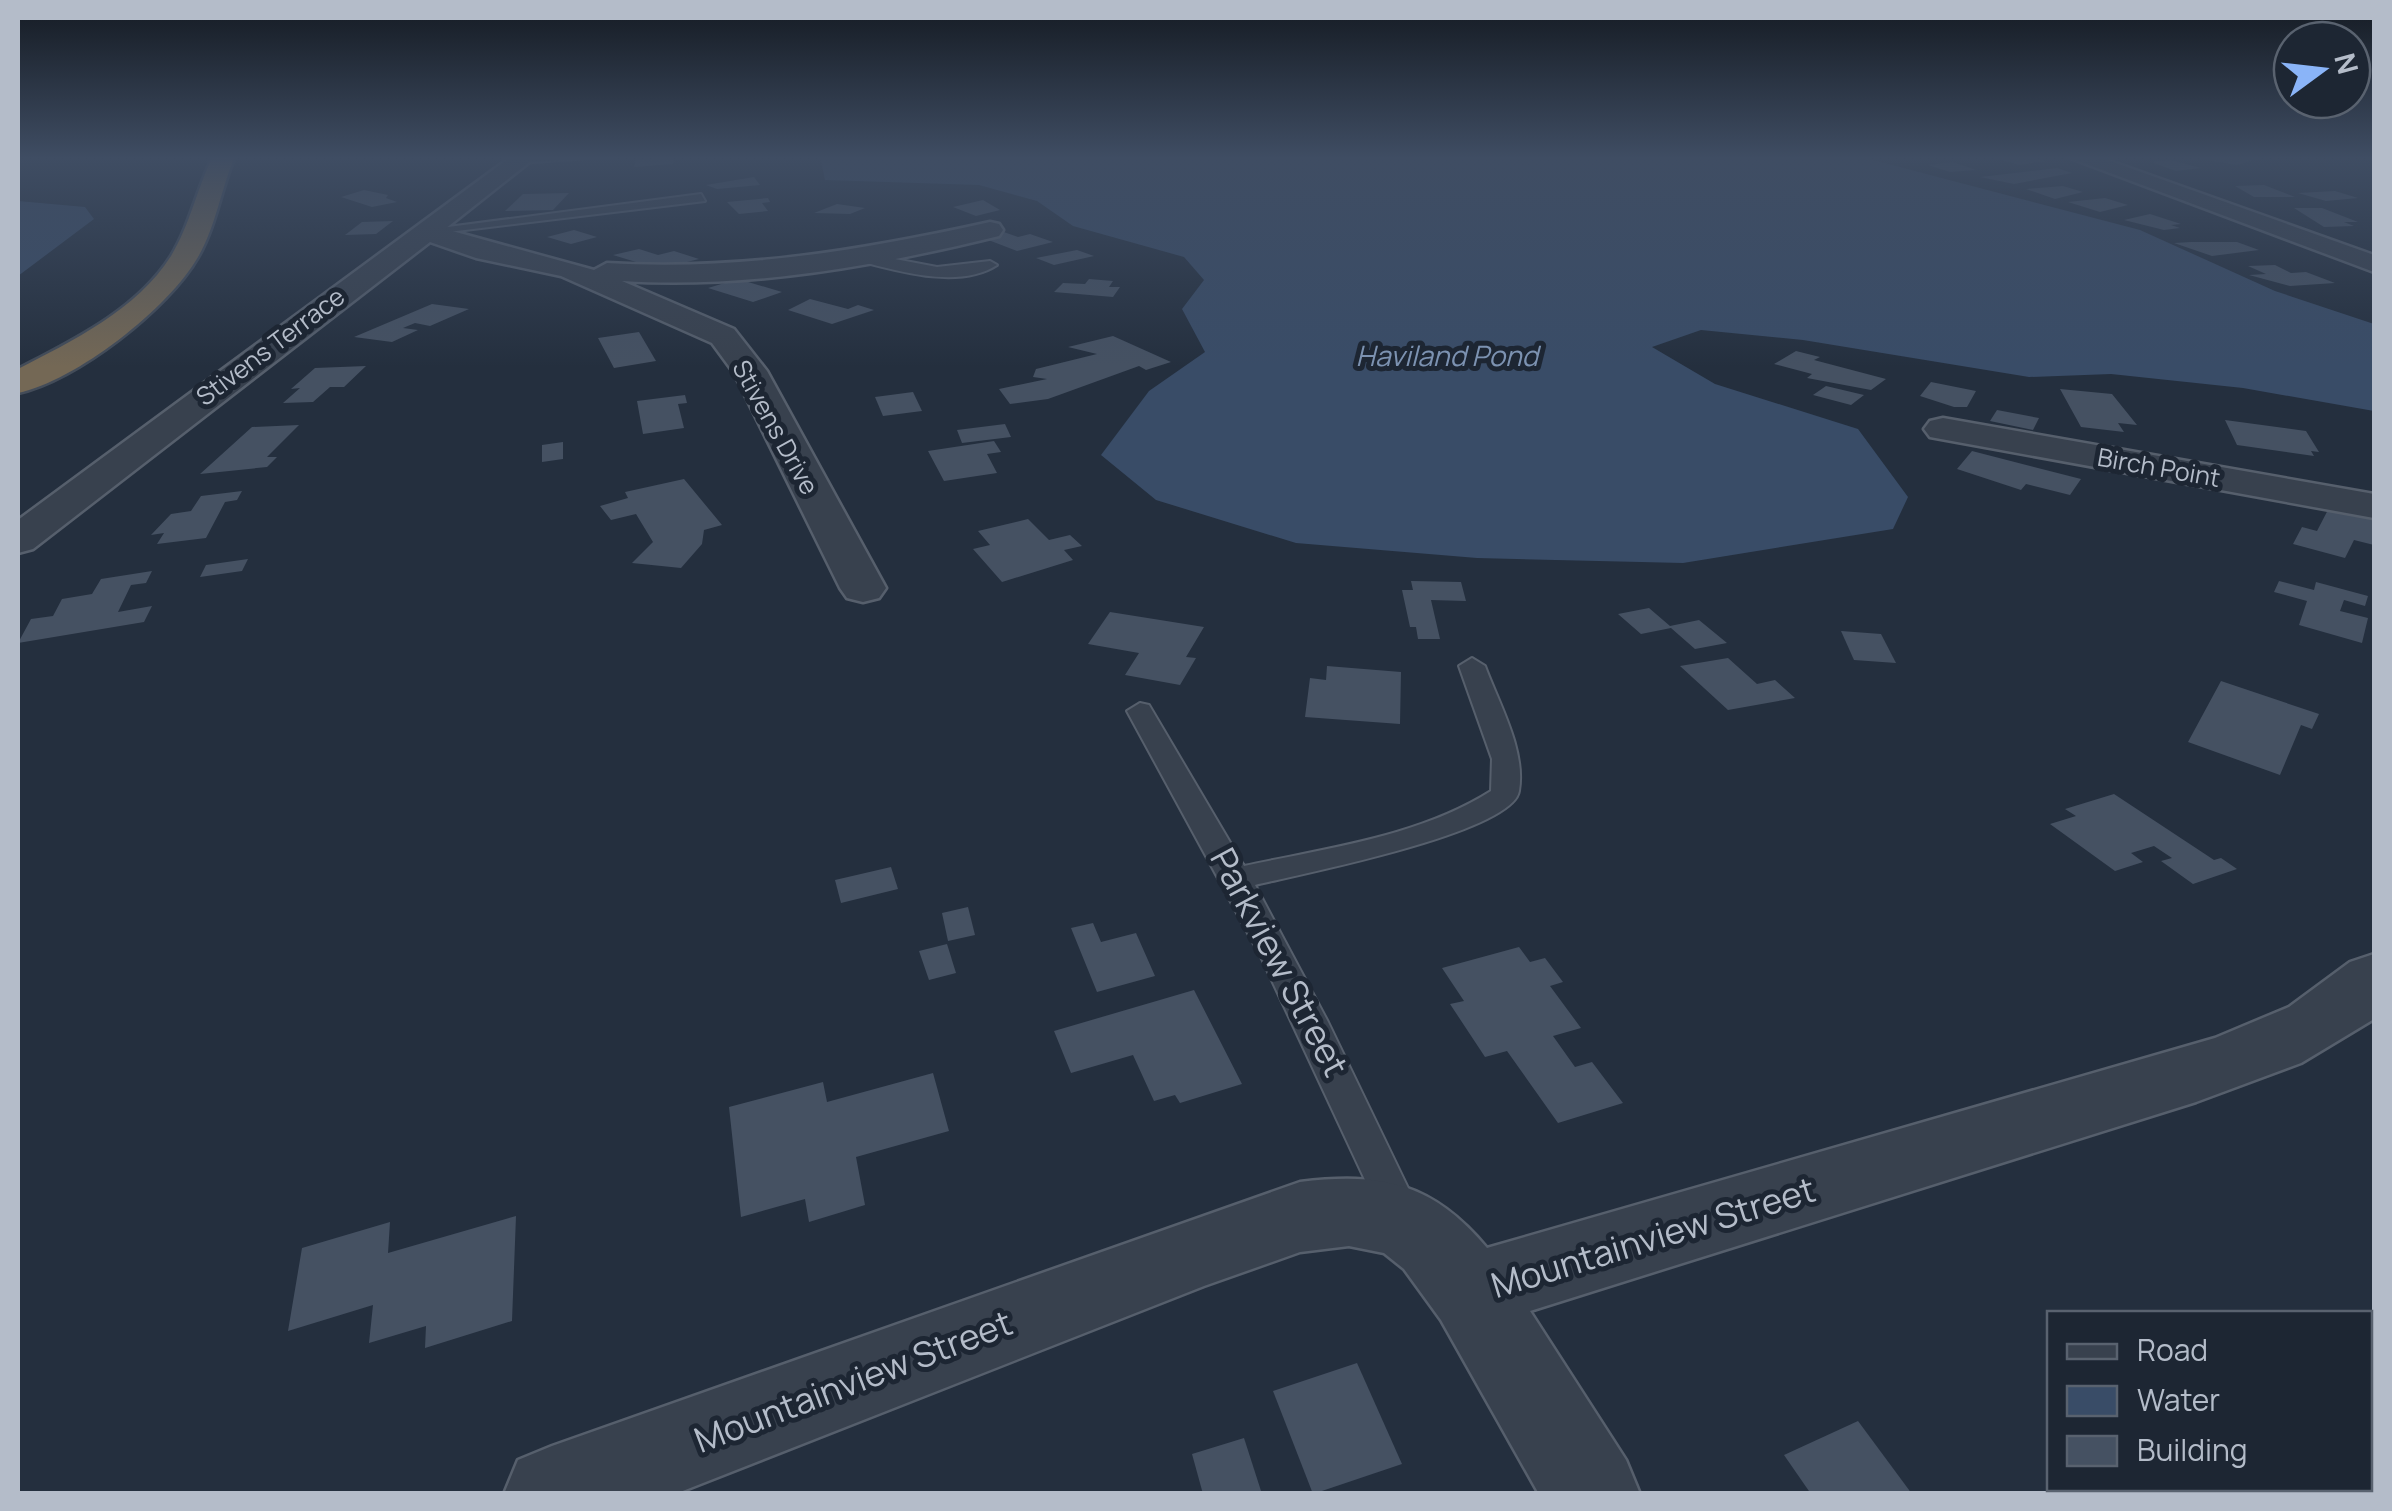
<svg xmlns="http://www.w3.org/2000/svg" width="2392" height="1511" font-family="Manrope,sans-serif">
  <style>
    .water { fill: #394c67 }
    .building { fill: #455162 }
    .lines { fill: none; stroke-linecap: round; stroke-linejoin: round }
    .service-casing { stroke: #565f6c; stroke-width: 4 }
    .minor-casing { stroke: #565f6c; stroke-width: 5 }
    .motorway-casing { stroke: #434c59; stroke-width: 5 }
    .service { fill: #38414e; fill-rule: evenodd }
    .minor { fill: #38414e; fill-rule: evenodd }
    .motorway { fill: #746855; fill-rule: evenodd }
    .labels { text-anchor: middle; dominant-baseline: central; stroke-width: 10; stroke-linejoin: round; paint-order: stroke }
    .far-street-label { font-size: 25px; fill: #b4bcc9; stroke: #1d2633 }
    .far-water-label { font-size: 28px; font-style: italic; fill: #7c92b1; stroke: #1d2633 }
    .near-street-label { font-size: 35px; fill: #b4bcc9; stroke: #1d2633 }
  </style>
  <rect width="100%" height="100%" fill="#242f3e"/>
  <g class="water">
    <polygon points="820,156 1858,156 2140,230 2275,291 2374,324 2374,411 2243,388 2111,374 2029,377 1803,340 1701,330 1652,347 1715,384 1858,429 1908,497 1893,529 1683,563 1477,558 1296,543 1156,500 1101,455 1149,391 1205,352 1182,309 1204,280 1184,257 1073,226 1037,201 979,185 825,180"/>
    <polygon points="18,201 85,207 94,219 18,276"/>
  </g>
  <g class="building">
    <polygon points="2025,156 2046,161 2019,165 1998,159"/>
    <polygon points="2213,156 2249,156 2260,158 2237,165 2201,159"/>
    <polygon points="674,158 673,164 634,167 636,160"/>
    <polygon points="2170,160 2201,168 2176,171 2151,162"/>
    <polygon points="1953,162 1976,170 1950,172 1928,165"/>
    <polygon points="2057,168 2072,173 2014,184 1980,177"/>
    <polygon points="754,177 760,185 717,189 706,185"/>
    <polygon points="2264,185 2295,197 2254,197 2235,186"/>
    <polygon points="2063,186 2083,192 2055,199 2026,189"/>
    <polygon points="364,190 388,195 386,198 397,202 372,207 341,197"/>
    <polygon points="2335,191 2358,198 2326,201 2298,193"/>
    <polygon points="569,193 553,210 505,211 523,194"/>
    <polygon points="768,198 770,202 762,203 768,211 739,214 727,202"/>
    <polygon points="2105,198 2128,205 2100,212 2068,202"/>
    <polygon points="983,200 1000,210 976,216 953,207"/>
    <polygon points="837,204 865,208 850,214 814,213"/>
    <polygon points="2294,208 2322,208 2358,222 2344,222 2354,226 2324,227"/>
    <polygon points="2150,214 2181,224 2171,225 2180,228 2164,230 2124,220"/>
    <polygon points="393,221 376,234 345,235 362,222"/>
    <polygon points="574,230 597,237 571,244 547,237"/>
    <polygon points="1001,231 1018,237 1030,234 1053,242 1017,251 978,236"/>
    <polygon points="2191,242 2237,242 2259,250 2212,256 2174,243"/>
    <polygon points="639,249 658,255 674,251 699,259 659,269 613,255"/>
    <polygon points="1077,250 1094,256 1054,265 1036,258"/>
    <polygon points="2275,265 2291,273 2306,272 2335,283 2290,286 2249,275 2266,274 2248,266"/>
    <polygon points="738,279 782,292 753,302 708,288"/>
    <polygon points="1089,279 1113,281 1109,287 1120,287 1113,297 1054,292 1063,283 1085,284"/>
    <polygon points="810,299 848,309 858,305 874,310 832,324 788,310"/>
    <polygon points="432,304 469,309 430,326 415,323 403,328 418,330 392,342 354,337"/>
    <polygon points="639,332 656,361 614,368 598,338"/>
    <polygon points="1113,336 1171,362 1146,370 1139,366 1048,399 1010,404 999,389 1047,379 1033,377 1036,369 1097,354 1068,347"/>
    <polygon points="1796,351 1820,357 1814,360 1886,379 1871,390 1807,378 1812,374 1774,364"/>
    <polygon points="366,366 344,387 330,387 313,402 283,403 300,388 291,389 315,368"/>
    <polygon points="1931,382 1976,391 1967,407 1954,407 1920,396"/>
    <polygon points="1826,386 1864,395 1851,405 1813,395"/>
    <polygon points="2060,389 2112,394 2137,425 2118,423 2124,432 2081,427"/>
    <polygon points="913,392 922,411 883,416 875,397"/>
    <polygon points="685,395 687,403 678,404 684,428 643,434 637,401"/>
    <polygon points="1997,410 2039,418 2033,430 1990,421"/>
    <polygon points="2225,420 2306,431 2319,452 2311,451 2314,456 2237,445"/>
    <polygon points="1005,424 1011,437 962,443 957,430"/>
    <polygon points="299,425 267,457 277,457 267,467 200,474 252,427"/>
    <polygon points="994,441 1001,452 987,454 997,473 944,481 928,451"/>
    <polygon points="563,442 563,459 542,462 542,445"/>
    <polygon points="1972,451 2081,479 2070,495 2026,484 2021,490 1957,469"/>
    <polygon points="684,479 722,525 704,530 702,544 681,568 632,563 653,542 636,514 611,520 600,506 628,498 625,492"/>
    <polygon points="242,491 237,500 225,502 206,538 157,544 164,533 151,535 171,514 191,511 201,496"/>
    <polygon points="2330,506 2374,518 2374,545 2354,540 2345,558 2293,544 2302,527 2317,531"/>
    <polygon points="1028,519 1049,540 1070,535 1082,546 1064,550 1073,560 1002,582 973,549 990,545 978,531"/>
    <polygon points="248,559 242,571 200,577 206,565"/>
    <polygon points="152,571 146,583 131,585 118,612 152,606 144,622 18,643 31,619 53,616 62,599 92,594 101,579"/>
    <polygon points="1411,581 1461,582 1466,601 1431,600 1440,639 1418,639 1416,627 1410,627 1402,590 1413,590"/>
    <polygon points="2279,581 2314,590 2316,582 2368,596 2365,606 2344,600 2340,611 2368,618 2362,643 2299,625 2307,601 2274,592"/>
    <polygon points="1649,608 1670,626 1699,620 1727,643 1695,649 1671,628 1641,634 1618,614"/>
    <polygon points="1110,612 1204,627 1186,657 1196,658 1180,685 1125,675 1139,653 1088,644"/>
    <polygon points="1841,631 1881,634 1896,663 1854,660"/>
    <polygon points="1728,658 1757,684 1775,680 1795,698 1728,710 1680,666"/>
    <polygon points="1327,666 1401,672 1400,724 1305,717 1310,678 1326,680"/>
    <polygon points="2221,681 2319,714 2312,729 2301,725 2280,775 2188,742"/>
    <polygon points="2114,794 2214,860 2221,858 2237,869 2193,884 2161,861 2172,858 2154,846 2131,853 2143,862 2115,871 2050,824 2076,816 2065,809"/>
    <polygon points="891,867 898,889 841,903 835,880"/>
    <polygon points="968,907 975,935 948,941 942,913"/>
    <polygon points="1093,923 1101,942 1136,933 1155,976 1097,992 1071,928"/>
    <polygon points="947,944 956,973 929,980 919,951"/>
    <polygon points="1519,947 1530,962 1545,958 1563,982 1550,986 1581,1028 1553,1036 1575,1067 1592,1062 1623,1103 1558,1123 1507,1051 1485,1057 1450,1004 1464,1001 1442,968"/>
    <polygon points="1194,990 1242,1084 1180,1103 1175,1095 1154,1101 1133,1055 1071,1073 1054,1031"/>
    <polygon points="933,1073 949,1131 856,1157 865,1205 809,1222 805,1199 741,1217 729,1107 823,1082 827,1102"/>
    <polygon points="516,1216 512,1321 425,1348 426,1326 369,1343 373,1305 288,1331 302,1248 390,1222 388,1253"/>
    <polygon points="1357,1363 1402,1464 1313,1494 1273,1391"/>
    <polygon points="1858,1421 1912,1494 1811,1494 1784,1455"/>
    <polygon points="1244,1438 1262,1494 1203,1494 1192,1454"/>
  </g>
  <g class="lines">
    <defs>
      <g id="service">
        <polygon points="543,156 616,156 520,163 514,160"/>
        <polygon points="701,194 705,201 424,235 417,231"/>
        <path d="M853,251L937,267L990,261L997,265C957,291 891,269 848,258Z"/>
        <path d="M1472,658L1485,666C1499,704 1526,750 1519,791C1513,833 1296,875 1255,885L1328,1022L1421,1215L1415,1227L1401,1233L1387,1227L1262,959L1127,711L1140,703L1149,705L1244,866C1327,848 1418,837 1491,791L1492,759L1459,666Z"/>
      </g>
      <g id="minor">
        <path d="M512,156H537L445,229L594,270L607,263C738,271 863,250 990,222L999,224L1003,230L999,236C877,266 749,289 622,281L734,329L767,371L886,588L879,598L863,602L847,598L840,588L734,373L712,343L561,276L476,258L430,242L33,549L18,553V520Z"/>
        <polygon points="2065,156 2096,156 2374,255 2374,272"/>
        <polygon points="1943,418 2374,494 2374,518 1930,437 1924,429 1930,421"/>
        <path d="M2374,954V1019L2301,1063L2196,1102L1530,1311L1626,1460L1640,1494H1539L1441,1320L1404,1269L1384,1253L1349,1246L1300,1252L1204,1286L675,1494H504L518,1460L552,1446L1300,1182C1382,1172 1433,1183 1487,1248L2215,1038L2289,1007L2350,962Z"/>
      </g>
      <path id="motorway" d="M213,156H235C221,189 216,226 198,257C169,308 76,381 18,393V369C72,341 137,310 171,256C190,225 197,188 213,156Z"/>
    </defs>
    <use href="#service" class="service-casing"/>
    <use href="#minor" class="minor-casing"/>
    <use href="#motorway" class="motorway-casing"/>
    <use href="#service" class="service"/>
    <use href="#minor" class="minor"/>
    <use href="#motorway" class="motorway"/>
  </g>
  <linearGradient id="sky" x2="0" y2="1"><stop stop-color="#141a22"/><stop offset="0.43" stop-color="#3f4d63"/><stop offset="1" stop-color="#3f4d63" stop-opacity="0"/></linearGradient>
  <rect width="2392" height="367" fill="url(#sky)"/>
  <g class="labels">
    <g class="far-street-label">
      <text transform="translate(270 346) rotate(-37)">Stivens Terrace</text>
      <text transform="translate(776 427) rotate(61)">Stivens Drive</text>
      <text transform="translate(2159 467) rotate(10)">Birch Point</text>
    </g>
    <g class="far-water-label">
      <text x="1447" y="355">Haviland Pond</text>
    </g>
    <g class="near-street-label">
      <text transform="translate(1280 962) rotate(62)">Parkview Street</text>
      <text transform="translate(1653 1237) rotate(-17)">Mountainview Street</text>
      <text transform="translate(853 1381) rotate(-21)">Mountainview Street</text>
    </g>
  </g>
  <rect width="2392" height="1511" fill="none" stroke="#b4bcc9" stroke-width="40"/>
  <rect x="2047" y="1311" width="325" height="180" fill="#1d2633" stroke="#59626f" stroke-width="2.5"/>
  <rect x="2067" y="1344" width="50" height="15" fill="#38414e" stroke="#59626f" stroke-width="2.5"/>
  <text x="2137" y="1361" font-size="30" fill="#b4bcc9">Road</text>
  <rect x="2067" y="1386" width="50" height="30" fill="#394c67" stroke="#59626f" stroke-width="2.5"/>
  <text x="2137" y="1411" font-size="30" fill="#b4bcc9">Water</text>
  <rect x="2067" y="1436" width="50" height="30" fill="#455162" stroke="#59626f" stroke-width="2.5"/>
  <text x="2137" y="1461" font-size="30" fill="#b4bcc9">Building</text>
  <g transform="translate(2322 70) rotate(75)"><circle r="48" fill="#1d2633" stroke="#59626f" stroke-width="2.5"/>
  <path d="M0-8L18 38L0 25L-18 38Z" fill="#8ab4f8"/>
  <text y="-15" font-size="28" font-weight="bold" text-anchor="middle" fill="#b4bcc9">N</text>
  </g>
</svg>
